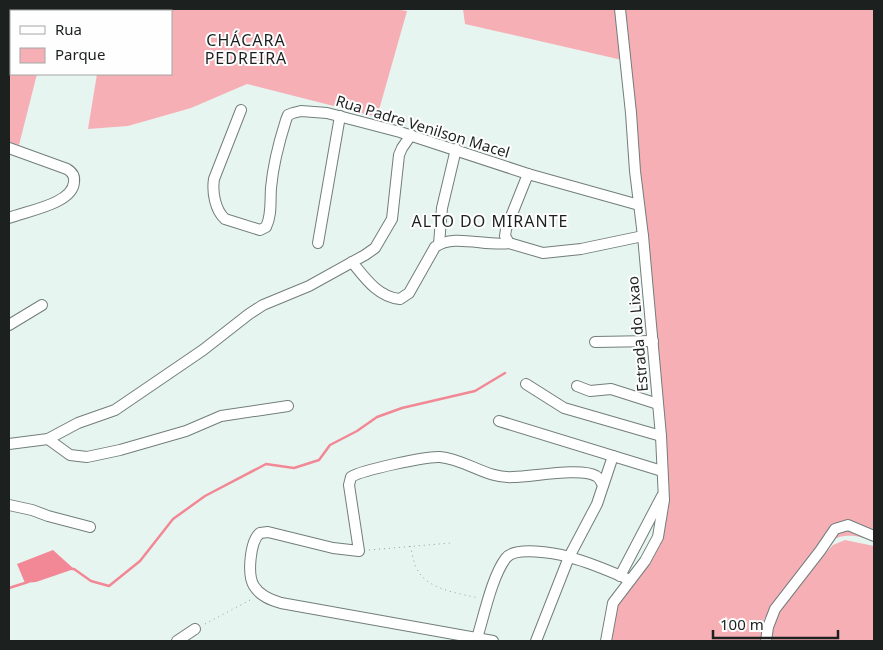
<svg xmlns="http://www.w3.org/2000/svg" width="883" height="650" font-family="'Noto Sans',sans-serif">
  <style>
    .green { fill: #f7afb6 }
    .water { fill: #f28895 }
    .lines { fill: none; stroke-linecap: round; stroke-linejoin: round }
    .stream { stroke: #f28895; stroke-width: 2.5 }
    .street-casing { stroke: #727e7b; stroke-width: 12 }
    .path { stroke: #959f9c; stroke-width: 1; stroke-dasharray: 1 4; stroke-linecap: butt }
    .street { stroke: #fff; stroke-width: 10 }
    .labels { text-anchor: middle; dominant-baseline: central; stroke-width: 4; stroke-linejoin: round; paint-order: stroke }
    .street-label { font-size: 15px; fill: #1c211f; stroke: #fefefe }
    .neighbourhood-label { font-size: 16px; letter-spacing: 1px; fill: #1c211f; stroke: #fefefe }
  </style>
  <rect width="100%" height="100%" fill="#e7f5f1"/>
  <g class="green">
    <polygon points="15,9 394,9 407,11 377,117 247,84 191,108 128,126 88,129 97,74 171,74 171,11 14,11"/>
    <polygon points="463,9 618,9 622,60 465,24"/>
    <path d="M624,9H874V541C853,534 843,533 823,544L764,619L762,641H610L616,606L665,524L644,202L624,22Z"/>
    <polygon points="11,19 11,74 37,74 19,145 9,142 9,26"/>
    <polygon points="845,540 874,546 874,641 765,641 773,611 833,545"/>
  </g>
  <polygon class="water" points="53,550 74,569 36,582 25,583 17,564"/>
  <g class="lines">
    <g class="stream">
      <polyline points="72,569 74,569 91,581 109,586 140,561 173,519 205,496 266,464 294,468 319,460 330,445 357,431 377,417 402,408 475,391 505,373"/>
      <polyline points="9,588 28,582"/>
    </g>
    <defs>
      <g id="street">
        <path d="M241,110L214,179C212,192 215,210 225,219L260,230L266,227C272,215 270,201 271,188C273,165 279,142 286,120L288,115L293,113L301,111L327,113L400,132L528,174L639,205"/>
        <path d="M9,148L67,169C72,172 75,176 74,182C73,204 26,211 9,218"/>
        <polyline points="528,174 506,229 505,236 509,243 543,253 581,249 643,236"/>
        <polyline points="318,243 340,116"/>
        <polyline points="439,244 442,208 456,149"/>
        <path d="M352,262C365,278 378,297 400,299L409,293L435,247C453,233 487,247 509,243"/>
        <polyline points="9,325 42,305"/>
        <polyline points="595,342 653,341"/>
        <polyline points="526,384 564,408 661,436"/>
        <polyline points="577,386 590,391 611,389 658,404"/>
        <polyline points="499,421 662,471"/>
        <polyline points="48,439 70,455 87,457 120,450 186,431 221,416 288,406"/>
        <polyline points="9,444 48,439 78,423 115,410 203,350 249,314 263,305 309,286 365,255 375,248 392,219 399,155 402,148 411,135"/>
        <polyline points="9,505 32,510 48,516 90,527"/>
        <polyline points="620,576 662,496"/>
        <path d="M477,638C484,616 492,576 506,558C515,546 555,553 569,557C588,562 612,572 630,580"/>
        <polyline points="177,641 195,629"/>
        <path d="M493,641L281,603C271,600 260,596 254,586C247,575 250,541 260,533L268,532L333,548L359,551L349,485L351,477C362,470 427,456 440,457C465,459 487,479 513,477C532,477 581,467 596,476C600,478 601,482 603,485"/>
        <polyline points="536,641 569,557 597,504 613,456"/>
        <polyline points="606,641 613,603 645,561 658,537 664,500 661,436 643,236 635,171 631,113 620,9"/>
        <polyline points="766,641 768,627 775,609 820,551 835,529 848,525 874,536"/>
      </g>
    </defs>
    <use href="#street" class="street-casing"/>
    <g class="path">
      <path d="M410,546C412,552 413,559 415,565C425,590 455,592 478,598"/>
      <polyline points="369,550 451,543"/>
      <polyline points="205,624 252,599"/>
    </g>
    <use href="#street" class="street"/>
  </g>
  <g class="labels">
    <g class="street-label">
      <text transform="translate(423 126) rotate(17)">Rua Padre Venilson Macel</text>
      <text transform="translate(637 334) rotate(-95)">Estrada do Lixao</text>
    </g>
    <g class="neighbourhood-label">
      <text x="246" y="40">CHÁCARA<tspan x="246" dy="18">PEDREIRA</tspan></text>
      <text x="490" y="221">ALTO DO MIRANTE</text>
    </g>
  </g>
  <rect width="883" height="650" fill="none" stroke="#1c211f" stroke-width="20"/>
  <rect x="10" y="10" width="162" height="65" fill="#fefefe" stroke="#a4a6a5"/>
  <rect x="20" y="26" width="25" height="8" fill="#ffffff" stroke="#a4a6a5"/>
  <text x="55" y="35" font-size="15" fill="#1c211f">Rua</text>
  <rect x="20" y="48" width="25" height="15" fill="#f7afb6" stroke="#a4a6a5"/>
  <text x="55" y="60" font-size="15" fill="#1c211f">Parque</text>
  <path d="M713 630v8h125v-8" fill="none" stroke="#1c211f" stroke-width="2.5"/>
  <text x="720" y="630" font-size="15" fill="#1c211f" stroke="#fefefe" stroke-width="4" paint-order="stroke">100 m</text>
</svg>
